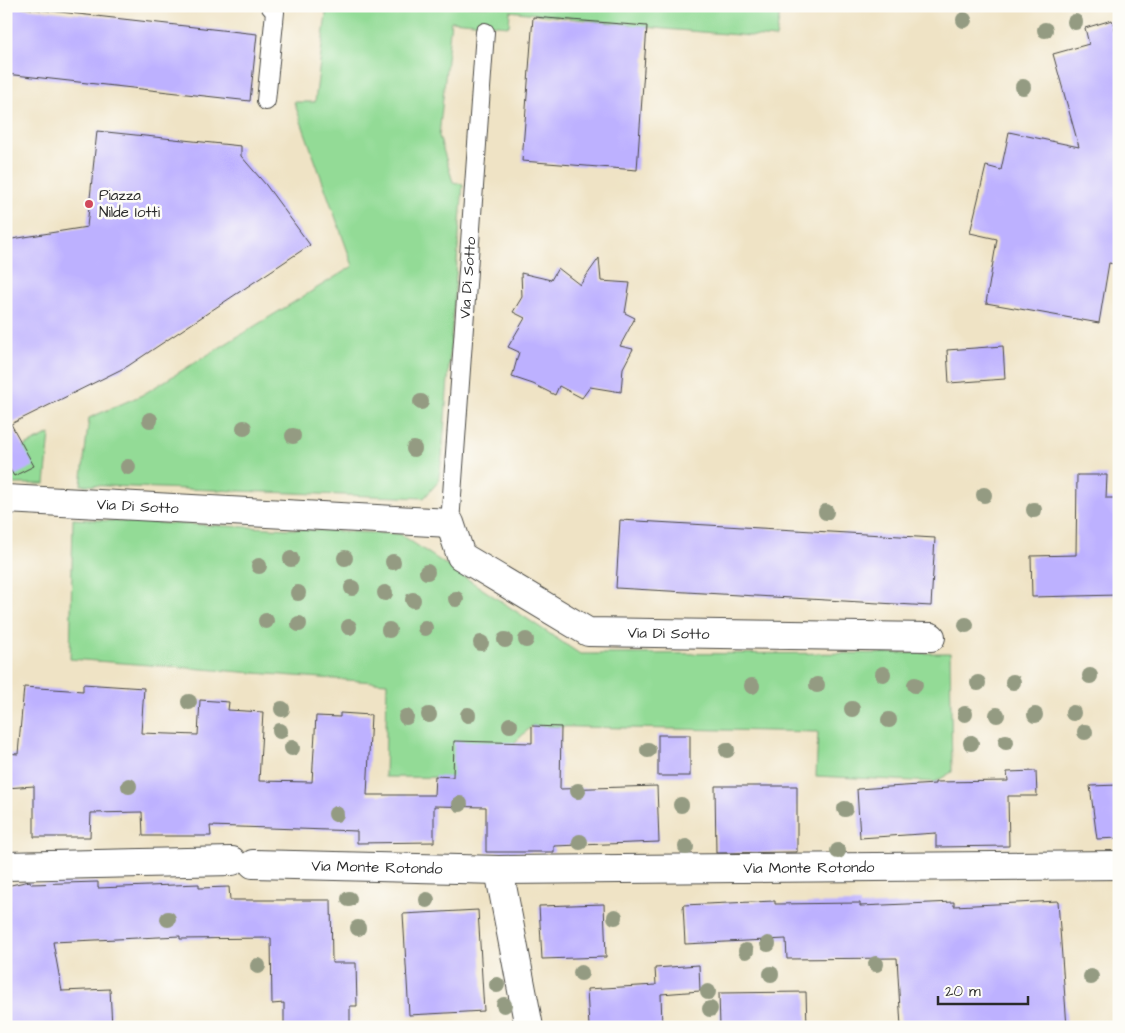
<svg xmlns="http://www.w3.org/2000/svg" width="1125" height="1033" font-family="'Architects Daughter',sans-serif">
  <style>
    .grass { fill: #93db96; stroke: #5f8360 }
    .building { fill: #bdb1ff }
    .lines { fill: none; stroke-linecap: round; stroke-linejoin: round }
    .service-casing { stroke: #484742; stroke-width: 20 }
    .minor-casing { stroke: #484742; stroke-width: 30 }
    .service { stroke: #fff; stroke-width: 18 }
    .minor { stroke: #fff; stroke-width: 28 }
    .tree { fill: #949b82 }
    .poi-dot { fill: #d1495b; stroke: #fdfcf7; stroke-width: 2 }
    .labels { text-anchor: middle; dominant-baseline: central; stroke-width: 5; stroke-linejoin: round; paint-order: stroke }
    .poi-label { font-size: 15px; fill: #2b2b2b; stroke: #fdfcf7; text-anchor: start }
    .street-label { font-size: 15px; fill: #2b2b2b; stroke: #fdfcf7 }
  </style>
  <rect width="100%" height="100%" fill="#fdfcf7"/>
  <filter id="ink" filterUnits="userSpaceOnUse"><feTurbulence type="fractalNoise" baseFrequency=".02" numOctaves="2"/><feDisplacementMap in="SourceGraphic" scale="10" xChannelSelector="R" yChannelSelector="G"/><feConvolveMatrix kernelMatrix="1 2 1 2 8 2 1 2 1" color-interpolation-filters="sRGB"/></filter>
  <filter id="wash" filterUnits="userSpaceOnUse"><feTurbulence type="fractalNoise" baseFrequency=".0096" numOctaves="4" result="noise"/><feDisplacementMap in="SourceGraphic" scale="20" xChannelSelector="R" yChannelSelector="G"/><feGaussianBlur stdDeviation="1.12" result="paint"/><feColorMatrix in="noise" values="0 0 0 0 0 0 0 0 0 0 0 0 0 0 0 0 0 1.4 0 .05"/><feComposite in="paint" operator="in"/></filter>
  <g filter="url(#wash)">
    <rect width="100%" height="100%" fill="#efe3c5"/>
    <g class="grass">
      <polygon points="327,6 781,6 776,38 664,29 510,11 509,26 451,21 439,136 453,182 463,184 442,457 438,482 424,498 81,485 89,418 142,395 353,266 294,102 315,102"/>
      <polygon points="50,434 45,484 6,484 6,455"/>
      <polygon points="73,519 400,534 580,654 950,653 952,772 935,782 816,776 818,732 532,726 514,743 513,778 385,777 387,683 70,659"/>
    </g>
    <g id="blocks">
      <g class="building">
        <polygon points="6,6 257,34 250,101 6,74"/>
        <polygon points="533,17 647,26 637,170 522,161"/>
        <polygon points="1112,20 1119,44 1119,265 1109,263 1099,323 986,303 997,239 970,233 986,166 1001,170 1009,132 1079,147 1053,54 1089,44 1085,28"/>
        <polygon points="97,131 241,146 241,156 266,185 310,245 128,366 11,424 34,466 14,476 6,463 6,240 87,227"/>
        <polygon points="599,258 601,281 630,283 625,313 635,318 620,346 633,349 623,368 621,392 590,387 582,398 559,386 555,395 533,384 512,377 519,352 508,347 525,318 513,312 522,297 521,273 551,280 558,268 580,285"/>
        <polygon points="1003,346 1005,379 949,383 947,350"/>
        <polygon points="1077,475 1107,475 1106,498 1119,498 1119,595 1032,597 1031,556 1076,555"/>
        <polygon points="620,520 935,538 931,606 616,588"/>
        <polygon points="83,684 144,688 141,733 198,735 200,700 229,702 228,710 263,712 259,781 312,782 316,716 340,717 340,713 371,715 367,795 434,795 435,776 453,777 454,741 532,743 532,726 561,727 560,789 657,786 659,842 554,846 554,852 486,852 486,807 434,806 434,842 357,843 357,831 210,826 211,836 143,836 142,812 91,813 90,837 34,837 34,786 6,788 6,753 18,754 24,687 83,691"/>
        <rect x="658" y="735" width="32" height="41"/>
        <polygon points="1036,771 1037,796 1008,796 1009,846 936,847 936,833 860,838 857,789 935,784 935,782 1008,781 1007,772"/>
        <polygon points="1119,785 1119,838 1097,839 1090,786"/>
        <polygon points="715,786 797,786 797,852 716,853"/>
        <polygon points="30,881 31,884 98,882 98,888 199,884 199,888 229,887 230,900 331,900 332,963 356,963 357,1006 350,1006 350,1027 284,1027 284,1003 272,1004 271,938 180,939 180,936 53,942 62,991 110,989 112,1027 6,1027 6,886"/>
        <polygon points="775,901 775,904 860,903 860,906 954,902 954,906 1058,901 1067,1027 901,1027 897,958 787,959 786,939 685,944 683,905"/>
        <polygon points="604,904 606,957 542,959 539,906"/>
        <polygon points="478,910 484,1011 409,1015 403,914"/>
        <polygon points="699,965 700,991 661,994 662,1026 589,1027 587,989 656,985 655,968"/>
        <polygon points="806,992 807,1027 720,1027 719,993"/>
      </g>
    </g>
  </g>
  <g filter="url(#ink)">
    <use href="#blocks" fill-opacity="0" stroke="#484742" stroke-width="1"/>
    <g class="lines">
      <defs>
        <g id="service">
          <polyline points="266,101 275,12 270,6"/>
          <path id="s1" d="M450,523L485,32"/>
        </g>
        <g id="minor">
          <path id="s2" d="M6,499L450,523L461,556L588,632L931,637"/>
          <path id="s3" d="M253,864L499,870L1119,865"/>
          <polyline points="6,866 232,861"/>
          <polyline points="499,870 529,1027"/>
        </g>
      </defs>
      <use href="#service" class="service-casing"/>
      <use href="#minor" class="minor-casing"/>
      <use href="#service" class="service"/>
      <use href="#minor" class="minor"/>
    </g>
    <g class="tree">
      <circle cx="964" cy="20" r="8"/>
      <circle cx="1075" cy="22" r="8"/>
      <circle cx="1045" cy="30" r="8"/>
      <circle cx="1023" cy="87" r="8"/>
      <circle cx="421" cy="402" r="8"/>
      <circle cx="150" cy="420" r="8"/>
      <circle cx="244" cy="428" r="8"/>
      <circle cx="293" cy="436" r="8"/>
      <circle cx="414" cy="449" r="8"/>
      <circle cx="128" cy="467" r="8"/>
      <circle cx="984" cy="495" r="8"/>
      <circle cx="1034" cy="510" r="8"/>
      <circle cx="826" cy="512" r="8"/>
      <circle cx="345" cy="558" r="8"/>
      <circle cx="291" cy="559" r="8"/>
      <circle cx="393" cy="562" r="8"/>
      <circle cx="259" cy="566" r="8"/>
      <circle cx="427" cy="572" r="8"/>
      <circle cx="352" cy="588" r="8"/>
      <circle cx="298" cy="593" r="8"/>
      <circle cx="385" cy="593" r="8"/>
      <circle cx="456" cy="599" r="8"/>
      <circle cx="413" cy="600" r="8"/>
      <circle cx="266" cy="621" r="8"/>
      <circle cx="299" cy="624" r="8"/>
      <circle cx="966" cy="625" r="8"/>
      <circle cx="349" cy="627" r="8"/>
      <circle cx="425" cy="628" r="8"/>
      <circle cx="389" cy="630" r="8"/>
      <circle cx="505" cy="640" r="8"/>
      <circle cx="526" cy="640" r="8"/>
      <circle cx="481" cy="643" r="8"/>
      <circle cx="883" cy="674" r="8"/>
      <circle cx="1090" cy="676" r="8"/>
      <circle cx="1013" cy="682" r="8"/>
      <circle cx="978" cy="683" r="8"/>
      <circle cx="817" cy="685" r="8"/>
      <circle cx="915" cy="685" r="8"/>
      <circle cx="752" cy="686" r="8"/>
      <circle cx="189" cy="702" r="8"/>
      <circle cx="282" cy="709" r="8"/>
      <circle cx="852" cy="709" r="8"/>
      <circle cx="1073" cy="713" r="8"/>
      <circle cx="965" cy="714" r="8"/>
      <circle cx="429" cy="715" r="8"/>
      <circle cx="468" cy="715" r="8"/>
      <circle cx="997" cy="715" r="8"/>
      <circle cx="1035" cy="715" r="8"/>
      <circle cx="406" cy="717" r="8"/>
      <circle cx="889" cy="720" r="8"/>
      <circle cx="510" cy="725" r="8"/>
      <circle cx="280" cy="731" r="8"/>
      <circle cx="1085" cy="732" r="8"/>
      <circle cx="1006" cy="742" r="8"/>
      <circle cx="971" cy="743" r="8"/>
      <circle cx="292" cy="748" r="8"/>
      <circle cx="648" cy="750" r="8"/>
      <circle cx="727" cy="750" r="8"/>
      <circle cx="129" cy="786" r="8"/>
      <circle cx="578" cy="791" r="8"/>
      <circle cx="460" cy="804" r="8"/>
      <circle cx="681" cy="805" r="8"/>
      <circle cx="845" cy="809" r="8"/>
      <circle cx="336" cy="814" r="8"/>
      <circle cx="580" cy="842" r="8"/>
      <circle cx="686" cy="847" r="8"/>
      <circle cx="838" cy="851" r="8"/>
      <circle cx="349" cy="899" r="8"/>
      <circle cx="427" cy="900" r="8"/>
      <circle cx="615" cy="917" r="8"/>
      <circle cx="168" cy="919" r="8"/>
      <circle cx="358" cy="928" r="8"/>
      <circle cx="768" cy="944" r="8"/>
      <circle cx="746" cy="951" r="8"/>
      <circle cx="876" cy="964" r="8"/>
      <circle cx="258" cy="966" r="8"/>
      <circle cx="581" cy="973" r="8"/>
      <circle cx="771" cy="974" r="8"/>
      <circle cx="1091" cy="977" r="8"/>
      <circle cx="497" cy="985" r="8"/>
      <circle cx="708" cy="992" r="8"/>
      <circle cx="504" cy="1005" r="8"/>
      <circle cx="710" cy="1009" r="8"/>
    </g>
  </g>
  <circle class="poi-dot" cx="89" cy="204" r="5"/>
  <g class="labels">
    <g class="poi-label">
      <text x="99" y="195">Piazza<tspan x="99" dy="17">Nilde Iotti</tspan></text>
    </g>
    <g class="street-label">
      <text stroke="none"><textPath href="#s1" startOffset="246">Via Di Sotto</textPath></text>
      <text stroke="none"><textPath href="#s2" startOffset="132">Via Di Sotto</textPath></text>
      <text stroke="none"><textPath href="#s2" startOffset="708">Via Di Sotto</textPath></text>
      <text stroke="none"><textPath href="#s3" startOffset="124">Via Monte Rotondo</textPath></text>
      <text stroke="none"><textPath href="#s3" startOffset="556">Via Monte Rotondo</textPath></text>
    </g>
  </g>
  <rect width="1125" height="1033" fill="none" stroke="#fdfcf7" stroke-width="25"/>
  <path d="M938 996v8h90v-8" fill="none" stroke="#2b2b2b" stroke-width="2.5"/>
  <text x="945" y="996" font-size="15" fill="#2b2b2b" stroke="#fdfcf7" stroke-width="4" paint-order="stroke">20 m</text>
</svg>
